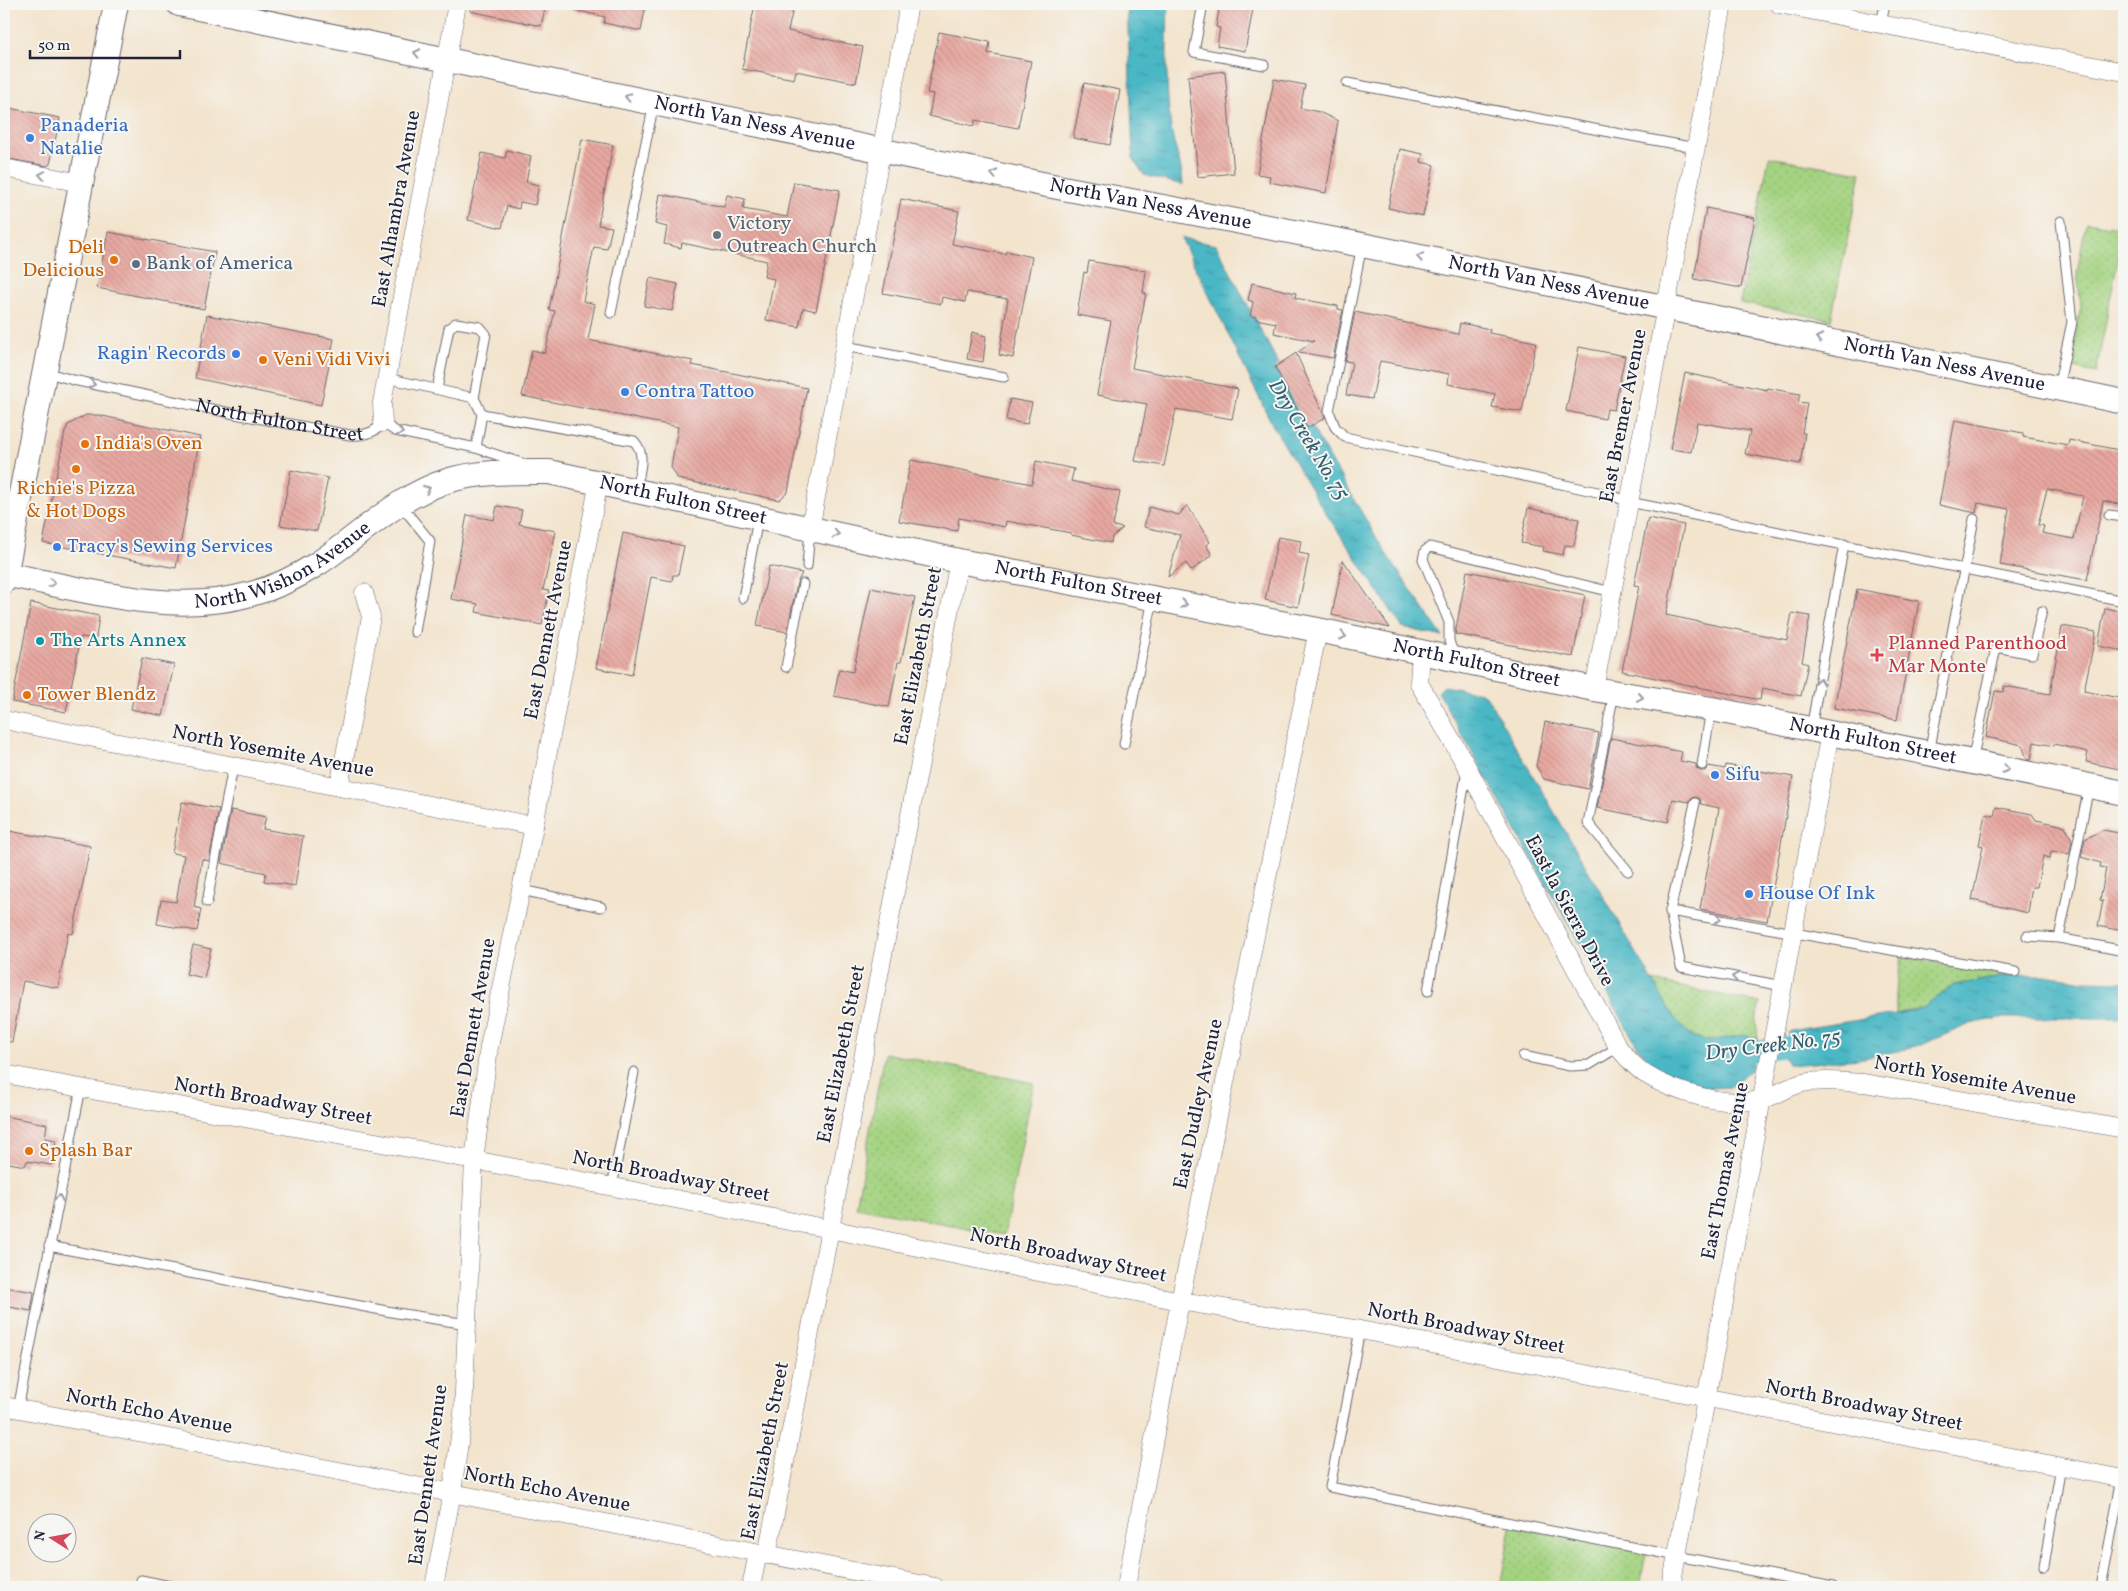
<svg xmlns="http://www.w3.org/2000/svg" width="2128" height="1591" font-family="Vollkorn,serif">
  <style>
    .grass { fill: url(#grass-dots); stroke: #637a5e }
    .water { fill: url(#water-ripples); stroke: #366c80 }
    .lines { fill: none; stroke-linecap: round; stroke-linejoin: round }
    .canal { stroke: #4ab7c4; stroke-width: 21 }
    .building { fill: url(#building-back-hatch); fill-rule: evenodd }
    .service-casing { stroke: #6b666e; stroke-width: 11 }
    .minor-casing { stroke: #6b666e; stroke-width: 19 }
    .secondary-casing { stroke: #6b666e; stroke-width: 26 }
    .service { stroke: #fff; stroke-width: 9 }
    .minor { stroke: #fff; stroke-width: 18 }
    .secondary { stroke: #fff; stroke-width: 24 }
    .oneway { stroke: #9c9ca7 }
    .shop-dot { fill: #3f7fe0; stroke: #f6f6f2; stroke-width: 2 }
    .worship-dot { fill: #6b7280; stroke: #f6f6f2; stroke-width: 2 }
    .food-dot { fill: #e8710a; stroke: #f6f6f2; stroke-width: 2 }
    .service-dot { fill: #5c6f8a; stroke: #f6f6f2; stroke-width: 2 }
    .culture-dot { fill: #0f9aa8; stroke: #f6f6f2; stroke-width: 2 }
    .health-dot { fill: #e0444e; stroke: #f6f6f2; stroke-width: 2 }
    .labels { text-anchor: middle; dominant-baseline: central; stroke-width: 4; stroke-linejoin: round; paint-order: stroke }
    .street-label { font-size: 20px; fill: #22223b; stroke: #f6f6f2 }
    .shop-label { font-size: 20px; fill: #366cbe; stroke: #f6f6f2; text-anchor: start }
    .worship-label { font-size: 20px; fill: #5b616d; stroke: #f6f6f2; text-anchor: start }
    .food-label { font-size: 20px; fill: #c56008; stroke: #f6f6f2; text-anchor: start }
    .service-label { font-size: 20px; fill: #4e5e75; stroke: #f6f6f2; text-anchor: start }
    .culture-label { font-size: 20px; fill: #0d838f; stroke: #f6f6f2; text-anchor: start }
    .health-label { font-size: 20px; fill: #be3a42; stroke: #f6f6f2; text-anchor: start }
    .water-label { font-size: 21px; font-style: italic; fill: #325e72; stroke: #f6f6f2 }
  </style>
  <defs>
    <pattern id="grass-dots" width="8" height="8" patternUnits="userSpaceOnUse" patternTransform="scale(1.25)"><rect width="8" height="8" fill="#a4d381"/><path d="M2 2h.1M6 6h.1" fill="none" stroke="#8db570" stroke-width="1.8" stroke-linecap="round"/></pattern>
    <pattern id="water-ripples" width="26" height="14" patternUnits="userSpaceOnUse" patternTransform="scale(1.25)"><rect width="26" height="14" fill="#4ab7c4"/><path d="M2 4q2-2 4 0t4 0M15 11q2-2 4 0t4 0" fill="none" stroke="#3d94a0"/></pattern>
    <pattern id="building-back-hatch" width="6" height="6" patternUnits="userSpaceOnUse" patternTransform="scale(1.25)"><rect width="6" height="6" fill="#e7a8a0"/><path d="M-1 5l2 2M0 0l6 6M5-1l2 2" fill="none" stroke="#c6908b"/></pattern>
  </defs>
  <rect width="100%" height="100%" fill="#f6f6f2"/>
  <filter id="ink" filterUnits="userSpaceOnUse"><feTurbulence type="fractalNoise" baseFrequency=".02" numOctaves="2"/><feDisplacementMap in="SourceGraphic" scale="10" xChannelSelector="R" yChannelSelector="G"/><feConvolveMatrix kernelMatrix="1 2 1 2 8 2 1 2 1" color-interpolation-filters="sRGB"/></filter>
  <filter id="wash" filterUnits="userSpaceOnUse"><feTurbulence type="fractalNoise" baseFrequency=".0096" numOctaves="4" result="noise"/><feDisplacementMap in="SourceGraphic" scale="20" xChannelSelector="R" yChannelSelector="G"/><feGaussianBlur stdDeviation="1.12" result="paint"/><feColorMatrix in="noise" values="0 0 0 0 0 0 0 0 0 0 0 0 0 0 0 0 0 1.4 0 .05"/><feComposite in="paint" operator="in"/></filter>
  <g filter="url(#wash)">
    <rect width="100%" height="100%" fill="#f3e4cd"/>
    <g class="grass">
      <polygon points="1769,157 1861,173 1831,320 1740,303"/>
      <polygon points="2086,222 2124,228 2096,373 2069,367 2081,306 2077,273"/>
      <polygon points="1902,956 2008,976 1954,985 1923,1008 1896,1014 1896,988"/>
      <path d="M1652,981L1760,1003L1756,1021L1758,1038C1741,1035 1728,1039 1712,1040C1681,1043 1665,1003 1652,981Z"/>
      <polygon points="884,1053 1034,1083 1004,1235 856,1207"/>
      <polygon points="1511,1526 1646,1552 1640,1587 1500,1587"/>
    </g>
    <g class="water">
      <path d="M1127,4H1168C1167,44 1165,88 1171,128C1174,148 1182,163 1183,185L1144,175L1133,158Z"/>
      <polygon points="1181,238 1216,245 1315,433 1385,552 1443,637 1402,627 1321,506 1273,426"/>
      <polygon points="1444,686 1481,693 1487,697 1675,1019 1691,1036 1709,1041 1743,1035 1758,1038 1751,1069 1730,1087 1711,1088 1689,1085 1673,1079 1653,1066 1636,1044 1438,692"/>
      <polygon points="2008,976 2052,976 2085,981 2124,982 2124,1018 2000,1018 1970,1024 1916,1047 1859,1059 1789,1065 1784,1058 1789,1032 1795,1030 1896,1014 1923,1008 1954,985"/>
    </g>
    <g class="lines">
      <polyline class="canal" points="1726,1056 1815,1042"/>
    </g>
    <g id="blocks">
      <g class="building">
        <polygon points="470,4 546,4 541,26 470,11"/>
        <polygon points="575,4 646,4 641,31 604,23 605,17 574,10"/>
        <polygon points="755,4 794,4 788,31 863,47 856,83 796,71 794,79 742,69"/>
        <polygon points="1220,4 1254,4 1245,51 1217,46 1220,28 1216,27"/>
        <polygon points="939,32 990,42 988,53 1031,61 1018,128 975,120 974,126 929,116 933,94 927,93"/>
        <polygon points="1225,71 1234,173 1198,177 1188,76"/>
        <polygon points="1274,79 1305,85 1300,108 1319,112 1338,121 1326,193 1269,182 1270,176 1257,174"/>
        <polygon points="1084,83 1120,90 1110,145 1073,138"/>
        <polygon points="4,107 60,118 50,164 47,166 4,158"/>
        <polygon points="582,139 613,145 598,225 612,227 607,249 594,247 583,301 595,304 588,340 693,361 692,365 807,388 788,492 779,500 678,479 671,467 678,427 522,396 532,350 545,353 555,311 549,310"/>
        <polygon points="1400,149 1423,154 1421,162 1434,165 1423,216 1388,208"/>
        <polygon points="507,150 531,156 526,182 539,185 535,205 520,202 519,209 507,206 502,228 468,220 482,153 505,158"/>
        <polygon points="794,182 840,190 816,311 803,308 799,327 766,320 774,279 764,277 767,261 682,243 681,248 664,244 667,227 655,224 660,194 724,207 727,195 745,199 743,209 787,217"/>
        <polygon points="901,199 959,211 952,244 1005,254 1006,251 1032,257 1013,358 999,355 1008,299 967,292 965,302 942,297 941,304 883,293"/>
        <polygon points="1706,208 1755,218 1741,288 1694,279"/>
        <polygon points="108,232 215,252 204,309 97,288"/>
        <polygon points="1089,261 1146,271 1143,293 1146,293 1132,368 1238,389 1232,419 1176,409 1164,466 1135,461 1147,404 1097,395 1111,321 1077,315 1084,272 1087,273"/>
        <polygon points="650,278 678,284 672,311 644,306"/>
        <polygon points="1252,283 1296,293 1295,298 1338,306 1338,309 1343,310 1333,358 1298,352 1314,341 1274,333 1276,323 1256,319 1256,317 1250,316 1253,302 1248,300"/>
        <polygon points="1355,312 1458,334 1460,323 1490,329 1489,333 1536,342 1522,412 1492,407 1495,394 1448,384 1449,374 1380,361 1372,399 1346,395 1352,362 1345,361"/>
        <polygon points="207,315 334,339 321,405 195,378"/>
        <polygon points="972,332 986,336 983,362 967,359"/>
        <polygon points="1579,347 1625,356 1614,410 1607,409 1605,419 1566,411"/>
        <polygon points="1296,353 1325,418 1307,428 1275,367"/>
        <polygon points="1685,373 1767,390 1767,388 1800,394 1798,402 1807,403 1802,433 1805,433 1800,464 1745,454 1750,431 1697,422 1691,452 1670,449"/>
        <polygon points="1010,399 1032,403 1027,424 1006,420"/>
        <polygon points="86,415 98,415 200,437 176,568 43,543 65,432 68,425"/>
        <path d="M1955,420L2023,433V437L2068,445L2069,440L2124,451V505L2103,501L2087,580L2000,565L2009,509L1978,503L1976,513L1939,505ZM2047,489L2083,496L2074,539L2042,533L2044,526L2038,525Z"/>
        <polygon points="911,460 1032,484 1036,461 1074,469 1071,481 1120,492 1113,526 1123,528 1112,537 1111,543 1071,535 1071,533 1006,521 1005,527 959,518 957,531 899,521"/>
        <polygon points="291,470 328,478 317,531 280,525"/>
        <polygon points="1187,505 1210,542 1206,545 1212,555 1191,571 1186,563 1168,577 1180,535 1144,527 1149,507 1179,515"/>
        <polygon points="497,506 522,510 519,524 556,531 543,590 549,591 542,625 476,612 478,604 451,599 467,515 494,520"/>
        <polygon points="1528,508 1579,519 1574,546 1565,545 1563,555 1543,551 1544,547 1521,543"/>
        <polygon points="1648,518 1684,525 1666,615 1787,640 1792,613 1810,616 1802,662 1808,664 1801,696 1762,688 1760,700 1622,671 1639,586 1634,585"/>
        <polygon points="623,533 684,546 678,575 673,575 672,581 651,577 632,675 596,668"/>
        <polygon points="1278,537 1301,541 1299,553 1309,555 1298,607 1265,600"/>
        <polygon points="1343,560 1390,628 1332,615"/>
        <polygon points="769,566 802,573 797,583 787,632 757,626"/>
        <polygon points="1467,571 1585,595 1573,657 1455,634"/>
        <polygon points="871,588 915,597 901,662 898,662 889,707 834,696 839,669 853,672"/>
        <polygon points="1857,589 1919,601 1897,720 1834,708"/>
        <polygon points="31,603 99,616 96,638 81,637 66,712 12,702"/>
        <polygon points="2105,608 2124,612 2124,651 2098,646"/>
        <polygon points="2062,626 2096,632 2084,691 2124,699 2124,770 2086,762 2088,752 2054,744 2054,746 2034,742 2031,760 2027,759 2022,745 1986,737 1995,691 2003,692 2004,686 2050,694"/>
        <polygon points="142,658 174,665 163,716 131,709"/>
        <polygon points="1545,722 1599,733 1588,789 1544,779 1536,766"/>
        <polygon points="1611,738 1682,752 1680,761 1696,764 1696,768 1701,771 1705,771 1708,766 1725,769 1726,765 1793,777 1767,921 1700,909 1719,808 1701,804 1700,799 1696,797 1691,798 1689,802 1673,799 1668,822 1597,808"/>
        <polygon points="182,802 219,809 209,861 202,859 194,907 201,909 197,931 157,924 161,900 176,902 184,855 172,853"/>
        <polygon points="1996,807 2032,814 2036,820 2065,826 2072,840 2069,854 2051,851 2050,858 2043,856 2037,887 2032,887 2028,913 1972,900 1983,846 1979,845 1985,814 1994,816"/>
        <polygon points="231,810 266,817 263,829 303,836 295,886 264,881 266,873 221,863"/>
        <polygon points="4,830 90,846 73,934 68,933 58,988 23,981 12,1042 4,1041"/>
        <polygon points="2103,830 2124,834 2124,922 2123,931 2098,926 2103,901 2100,900 2106,868 2100,867 2101,863 2081,857 2085,839"/>
        <polygon points="193,945 211,949 204,978 186,974"/>
        <polygon points="4,1116 47,1124 45,1138 56,1140 51,1165 27,1161 25,1166 4,1162"/>
        <polygon points="4,1287 34,1292 31,1311 4,1306"/>
      </g>
    </g>
  </g>
  <g filter="url(#ink)">
    <use href="#blocks" fill-opacity="0" stroke="#6b666e" stroke-width="1"/>
    <g class="lines">
      <defs>
        <g id="service">
          <polyline points="1203,4 1194,52 1264,65"/>
          <polyline points="1881,24 1885,4"/>
          <polyline points="1347,83 1696,148"/>
          <polyline points="1362,245 1329,411 1335,427 1345,437 1611,495 1629,502 2124,601"/>
          <polyline points="611,313 654,103"/>
          <polyline points="845,346 1004,377"/>
          <path id="s1" d="M45,372L73,380L235,414L350,435C363,436 375,433 383,423L395,431L476,448L524,464"/>
          <polyline points="387,378 474,398 482,414 476,448"/>
          <polyline points="2058,388 2072,322 2061,221"/>
          <polyline points="437,389 449,328 456,323 480,327 486,334 474,398"/>
          <path d="M482,414L634,441C647,455 639,472 636,489"/>
          <polyline points="400,504 430,541 415,632"/>
          <polyline points="2109,515 2124,517"/>
          <polyline points="807,566 810,529"/>
          <polyline points="743,598 758,519"/>
          <polyline points="1455,658 1449,641 1449,622 1423,559 1425,551 1430,547 1612,592"/>
          <polyline points="786,667 803,584"/>
          <polyline points="1614,693 1588,823 1628,871"/>
          <polyline points="1811,729 1844,544"/>
          <polyline points="1124,744 1153,599"/>
          <polyline points="1929,753 1974,519"/>
          <polyline points="1972,762 1996,647 2032,654 2042,611"/>
          <polyline points="1702,765 1711,709"/>
          <polyline points="1695,803 1670,911 1681,967 1783,986"/>
          <polyline points="521,890 601,907"/>
          <polyline points="207,902 233,767"/>
          <polyline points="1670,911 2015,972"/>
          <polyline points="2027,936 2059,938 2089,786"/>
          <polyline points="2059,938 2124,951"/>
          <polyline points="1428,991 1467,770"/>
          <polyline points="1523,1056 1570,1066 1589,1065 1618,1047"/>
          <polyline points="612,1187 634,1072"/>
          <polyline points="49,1246 397,1313 467,1324"/>
          <polyline points="1360,1330 1330,1487 1833,1587"/>
          <polyline points="18,1409 81,1088"/>
          <polyline points="2044,1566 2061,1466"/>
          <polyline points="141,1580 175,1587"/>
          <polyline points="2101,1587 2122,1478"/>
        </g>
        <g id="minor">
          <polyline points="1779,4 2124,72"/>
          <polyline points="4,168 81,183"/>
          <polyline points="383,423 382,403 457,4"/>
          <polyline points="810,529 909,4"/>
          <path d="M1421,652L1419,683L1467,767L1618,1047C1626,1057 1635,1067 1645,1074C1675,1093 1725,1107 1760,1100C1775,1097 1788,1086 1803,1083C1822,1079 1844,1082 1864,1083L2124,1129"/>
          <polyline points="1594,689 1723,4"/>
          <polyline points="4,720 534,826"/>
          <polyline points="339,787 371,617 364,593"/>
          <polyline points="4,1074 474,1160 830,1229 1180,1301 1360,1330 2124,1479"/>
          <polyline points="4,1406 935,1587"/>
          <polyline points="767,1555 959,561"/>
          <polyline points="434,1587 452,1492 463,1415 474,1160 489,1047 534,826 599,481"/>
          <polyline points="751,1587 758,1553"/>
          <polyline points="1126,1587 1180,1301 1318,630"/>
          <polyline points="1671,1587 1830,733"/>
        </g>
        <g id="secondary">
          <path id="s2" d="M179,4L1042,184L1362,245L2124,402"/>
          <path id="s3" d="M4,574C84,589 170,617 251,594C274,588 297,577 317,564C360,536 396,497 447,481C479,471 516,472 549,472L959,561L1318,630L1594,689L1712,709L2124,793"/>
          <polyline points="4,581 116,4"/>
        </g>
      </defs>
      <use href="#service" class="service-casing"/>
      <use href="#minor" class="minor-casing"/>
      <use href="#secondary" class="secondary-casing"/>
      <use href="#service" class="service"/>
      <use href="#minor" class="minor"/>
      <use href="#secondary" class="secondary"/>
    </g>
    <defs><path id="oneway-chevron" d="M-2-3.5L2.5 0L-2 3.5" fill="none" stroke-width="1.6" stroke-linecap="round" stroke-linejoin="round" transform="scale(1.25)"/></defs>
    <g class="oneway">
      <use href="#oneway-chevron" transform="translate(417 53) rotate(-168)"/>
      <use href="#oneway-chevron" transform="translate(628 97) rotate(-168)"/>
      <use href="#oneway-chevron" transform="translate(994 174) rotate(-168)"/>
      <use href="#oneway-chevron" transform="translate(42 175) rotate(-169)"/>
      <use href="#oneway-chevron" transform="translate(1420 257) rotate(-169)"/>
      <use href="#oneway-chevron" transform="translate(1819 338) rotate(-168)"/>
      <use href="#oneway-chevron" transform="translate(92 384) rotate(11)"/>
      <use href="#oneway-chevron" transform="translate(400 432) rotate(15)"/>
      <use href="#oneway-chevron" transform="translate(427 489) rotate(-23)"/>
      <use href="#oneway-chevron" transform="translate(836 534) rotate(12)"/>
      <use href="#oneway-chevron" transform="translate(52 583) rotate(11)"/>
      <use href="#oneway-chevron" transform="translate(1184 604) rotate(11)"/>
      <use href="#oneway-chevron" transform="translate(1343 636) rotate(12)"/>
      <use href="#oneway-chevron" transform="translate(1819 681) rotate(-80)"/>
      <use href="#oneway-chevron" transform="translate(1640 697) rotate(10)"/>
      <use href="#oneway-chevron" transform="translate(2006 769) rotate(12)"/>
      <use href="#oneway-chevron" transform="translate(1718 919) rotate(10)"/>
      <use href="#oneway-chevron" transform="translate(1735 977) rotate(-169)"/>
      <use href="#oneway-chevron" transform="translate(59 1198) rotate(-79)"/>
    </g>
  </g>
  <g class="shop-dot">
    <circle cx="30" cy="138" r="5"/>
    <circle cx="236" cy="354" r="5"/>
    <circle cx="625" cy="392" r="5"/>
    <circle cx="57" cy="547" r="5"/>
    <circle cx="1715" cy="775" r="5"/>
    <circle cx="1749" cy="894" r="5"/>
  </g>
  <circle class="worship-dot" cx="717" cy="235" r="5"/>
  <g class="food-dot">
    <circle cx="114" cy="260" r="5"/>
    <circle cx="263" cy="360" r="5"/>
    <circle cx="85" cy="444" r="5"/>
    <circle cx="76" cy="469" r="5"/>
    <circle cx="27" cy="695" r="5"/>
    <circle cx="29" cy="1151" r="5"/>
  </g>
  <circle class="service-dot" cx="136" cy="264" r="5"/>
  <circle class="culture-dot" cx="40" cy="641" r="5"/>
  <path class="health-dot" d="M1874.5 647.5h5v5h5v5h-5v5h-5v-5h-5v-5h5z"/>
  <g class="labels">
    <g class="street-label">
      <text stroke="none"><textPath href="#s2" startOffset="588">North Van Ness Avenue</textPath></text>
      <text stroke="none"><textPath href="#s2" startOffset="992">North Van Ness Avenue</textPath></text>
      <text transform="translate(397 209) rotate(-80)">East Alhambra Avenue</text>
      <text stroke="none"><textPath href="#s2" startOffset="1398">North Van Ness Avenue</textPath></text>
      <text stroke="none"><textPath href="#s2" startOffset="1802">North Van Ness Avenue</textPath></text>
      <text transform="translate(1624 416) rotate(-79)">East Bremer Avenue</text>
      <text stroke="none"><textPath href="#s1" startOffset="240">North Fulton Street</textPath></text>
      <text stroke="none"><textPath href="#s3" startOffset="718">North Fulton Street</textPath></text>
      <text stroke="none"><textPath href="#s3" startOffset="290">North Wishon Avenue</textPath></text>
      <text stroke="none"><textPath href="#s3" startOffset="1122">North Fulton Street</textPath></text>
      <text transform="translate(549 630) rotate(-79)">East Dennett Avenue</text>
      <text transform="translate(919 656) rotate(-79)">East Elizabeth Street</text>
      <text stroke="none"><textPath href="#s3" startOffset="1528">North Fulton Street</textPath></text>
      <text stroke="none"><textPath href="#s3" startOffset="1932">North Fulton Street</textPath></text>
      <text transform="translate(273 752) rotate(11)">North Yosemite Avenue</text>
      <text transform="translate(1569 911) rotate(62)">East la Sierra Drive</text>
      <text transform="translate(474 1028) rotate(-80)">East Dennett Avenue</text>
      <text transform="translate(842 1054) rotate(-79)">East Elizabeth Street</text>
      <text transform="translate(1975 1081) rotate(10)">North Yosemite Avenue</text>
      <text transform="translate(273 1102) rotate(10)">North Broadway Street</text>
      <text transform="translate(1199 1104) rotate(-78)">East Dudley Avenue</text>
      <text transform="translate(1726 1171) rotate(-79)">East Thomas Avenue</text>
      <text transform="translate(671 1177) rotate(11)">North Broadway Street</text>
      <text transform="translate(1068 1256) rotate(12)">North Broadway Street</text>
      <text transform="translate(1466 1329) rotate(11)">North Broadway Street</text>
      <text transform="translate(1864 1406) rotate(11)">North Broadway Street</text>
      <text transform="translate(149 1412) rotate(11)">North Echo Avenue</text>
      <text transform="translate(766 1451) rotate(-79)">East Elizabeth Street</text>
      <text transform="translate(429 1475) rotate(-82)">East Dennett Avenue</text>
      <text transform="translate(547 1490) rotate(11)">North Echo Avenue</text>
    </g>
    <g class="shop-label">
      <text x="40" y="126">Panaderia<tspan x="40" dy="23">Natalie</tspan></text>
      <text x="226" y="354" text-anchor="end">Ragin' Records</text>
      <text x="635" y="392">Contra Tattoo</text>
      <text x="67" y="547">Tracy's Sewing Services</text>
      <text x="1725" y="775">Sifu</text>
      <text x="1759" y="894">House Of Ink</text>
    </g>
    <g class="worship-label">
      <text x="727" y="224">Victory<tspan x="727" dy="23">Outreach Church</tspan></text>
    </g>
    <g class="food-label">
      <text x="104" y="248" text-anchor="end">Deli<tspan x="104" dy="23">Delicious</tspan></text>
      <text x="273" y="360">Veni Vidi Vivi</text>
      <text x="95" y="444">India's Oven</text>
      <text x="76" y="489" text-anchor="middle">Richie's Pizza<tspan x="76" dy="23">&amp; Hot Dogs</tspan></text>
      <text x="37" y="695">Tower Blendz</text>
      <text x="39" y="1151">Splash Bar</text>
    </g>
    <g class="service-label">
      <text x="146" y="264">Bank of America</text>
    </g>
    <g class="culture-label">
      <text x="50" y="641">The Arts Annex</text>
    </g>
    <g class="health-label">
      <text x="1888" y="644">Planned Parenthood<tspan x="1888" dy="23">Mar Monte</tspan></text>
    </g>
    <g class="water-label">
      <text transform="translate(1308 440) rotate(59)">Dry Creek No. 75</text>
      <text transform="translate(1773 1046) rotate(-7)">Dry Creek No. 75</text>
    </g>
  </g>
  <rect width="2128" height="1591" fill="none" stroke="#f6f6f2" stroke-width="20"/>
  <g transform="translate(52 1538) rotate(281)"><circle r="24" fill="#f6f6f2" stroke="#a1a1a9"/>
  <path d="M0-4L9 19L0 12L-9 19Z" fill="#d1495b"/>
  <text y="-8" font-size="14" font-weight="bold" text-anchor="middle" fill="#22223b">N</text>
  </g>
  <path d="M30 50v8h150v-8" fill="none" stroke="#22223b" stroke-width="2.5"/>
  <text x="38" y="50" font-size="15" fill="#22223b" stroke="#f6f6f2" stroke-width="4" paint-order="stroke">50 m</text>
</svg>
